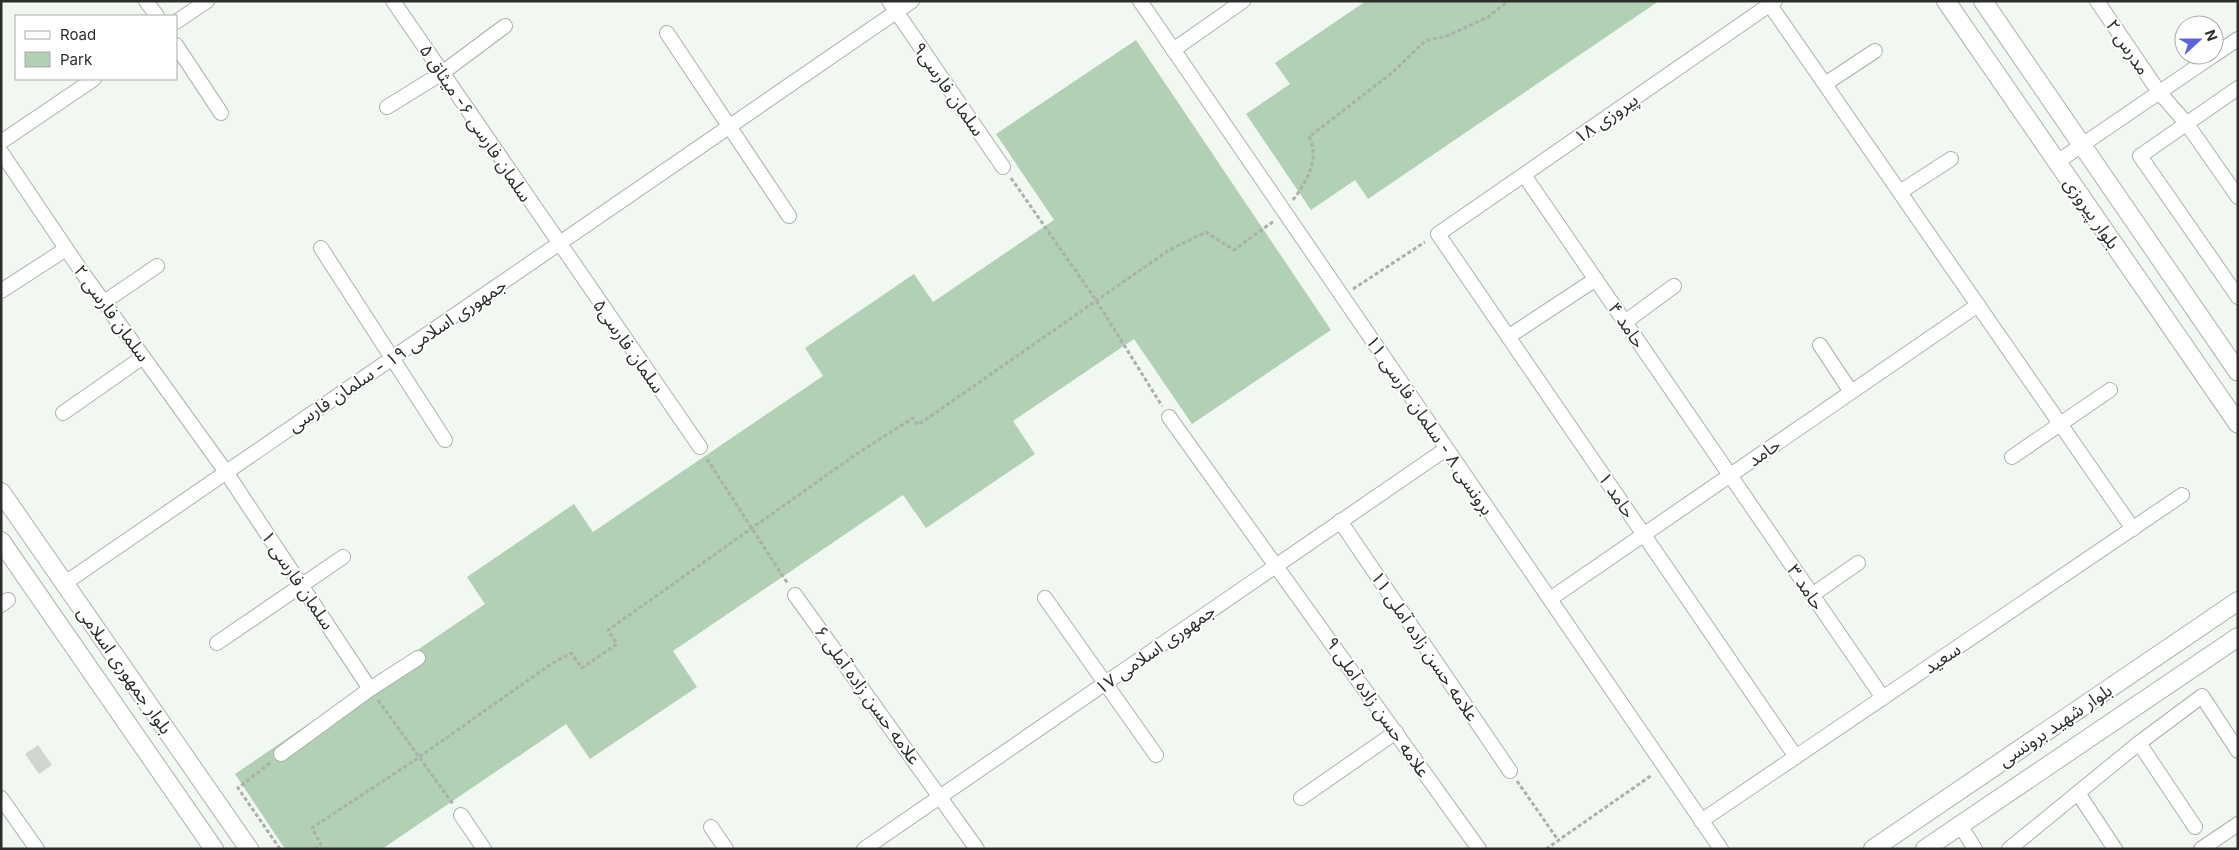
<svg xmlns="http://www.w3.org/2000/svg" width="2239" height="850" font-family="Inter,'Noto Sans Arabic',sans-serif">
  <style>
    .green { fill: #b2d0b3 }
    .building { fill: #d0d7d0 }
    .lines { fill: none; stroke-linecap: round; stroke-linejoin: round }
    .minor-casing { stroke: #abb1ab; stroke-width: 16 }
    .tertiary-casing { stroke: #abb1ab; stroke-width: 20 }
    .path { stroke: #aab0aa; stroke-width: 3; stroke-dasharray: 4 2.5; stroke-linecap: butt }
    .minor { stroke: #fff; stroke-width: 14 }
    .tertiary { stroke: #fff; stroke-width: 18 }
    .labels { text-anchor: middle; dominant-baseline: central; stroke-width: 4; stroke-linejoin: round; paint-order: stroke }
    .street-label { font-size: 18px; fill: #2b2e2b; stroke: #fff }
  </style>
  <rect width="100%" height="100%" fill="#f1f8f1"/>
  <g class="green">
    <polygon points="1366,1 1659,1 1368,199 1355,180 1311,210 1246,114 1290,84 1275,63"/>
    <polygon points="1136,40 1331,330 1192,424 1134,339 1013,421 1035,454 926,528 903,495 673,651 697,687 590,759 566,724 382,849 285,849 235,774 485,604 467,577 574,504 593,532 823,376 805,348 914,274 933,302 1054,220 996,134"/>
  </g>
  <polygon class="building" points="38,745 52,765 39,774 25,754"/>
  <g class="lines">
    <defs>
      <g id="minor">
        <polyline points="146,1 157,16"/>
        <polyline points="393,1 700,447"/>
        <polyline points="889,1 1003,167"/>
        <polyline points="1140,1 1721,849"/>
        <polyline points="1775,1 1438,234 1796,757"/>
        <polyline points="2097,1 2159,92 2187,124 2238,197"/>
        <polyline points="1770,5 2133,529"/>
        <polyline points="176,22 207,1"/>
        <polyline points="667,33 789,216"/>
        <polyline points="176,45 221,113"/>
        <polyline points="1173,50 1243,1"/>
        <polyline points="2214,55 2238,39"/>
        <polyline points="1825,84 1875,51"/>
        <polyline points="2238,88 2140,156 2238,297"/>
        <polyline points="387,107 442,73 505,26"/>
        <polyline points="1,142 94,79"/>
        <polyline points="1,152 82,272 226,472 370,689"/>
        <polyline points="2057,162 2214,55"/>
        <polyline points="1524,175 1883,698"/>
        <polyline points="1900,192 1951,159"/>
        <polyline points="321,248 445,440"/>
        <polyline points="1,291 66,249"/>
        <polyline points="104,302 157,266"/>
        <polyline points="1625,322 1674,286"/>
        <polyline points="1508,337 1596,279"/>
        <polyline points="1820,345 1851,392"/>
        <polyline points="63,413 143,357"/>
        <polyline points="1169,417 1479,849"/>
        <polyline points="2012,457 2110,390"/>
        <polyline points="1340,521 1510,771"/>
        <polyline points="65,583 912,1"/>
        <polyline points="795,595 977,849"/>
        <polyline points="1812,595 1858,563"/>
        <polyline points="1045,598 1156,755"/>
        <polyline points="1550,599 1978,305"/>
        <polyline points="1,605 8,600"/>
        <polyline points="217,643 343,557"/>
        <polyline points="2139,743 2202,696 2238,751"/>
        <polyline points="281,754 370,689 418,658"/>
        <polyline points="2078,793 2115,849"/>
        <polyline points="1,798 37,849"/>
        <polyline points="1301,798 1396,732"/>
        <polyline points="461,815 484,849"/>
        <polyline points="1701,821 2182,495"/>
        <polyline points="1960,825 1975,849"/>
        <polyline points="711,827 726,849"/>
        <polyline points="864,849 1446,449"/>
        <polyline points="2009,849 2139,743 2195,827"/>
        <polyline points="2201,849 2238,824"/>
      </g>
      <g id="tertiary">
        <polyline points="1946,1 2238,424"/>
        <polyline points="1983,1 2238,372"/>
        <polyline points="1,492 249,849"/>
        <polyline points="1,541 214,849"/>
        <polyline points="1873,849 2238,601"/>
        <polyline points="1925,849 2238,637"/>
      </g>
    </defs>
    <use href="#minor" class="minor-casing"/>
    <use href="#tertiary" class="tertiary-casing"/>
    <g class="path">
      <polyline points="1011,178 1096,300 1162,406"/>
      <path d="M1293,200C1305,184 1321,158 1309,137L1393,72L1425,41L1447,36L1488,17L1508,1"/>
      <polyline points="1353,289 1425,242"/>
      <polyline points="707,459 788,584"/>
      <polyline points="378,700 453,804"/>
      <polyline points="270,763 238,788 280,849"/>
      <polyline points="1517,781 1558,840"/>
      <polyline points="314,849 321,844 312,828 418,758 551,664 571,653 582,668 617,644 608,630 858,453 913,418 918,425 1169,250 1206,232 1234,250 1274,221"/>
      <polyline points="1546,849 1652,775"/>
    </g>
    <use href="#minor" class="minor"/>
    <use href="#tertiary" class="tertiary"/>
  </g>
  <g class="labels">
    <g class="street-label">
      <text transform="translate(2128 47) rotate(56)">مدرس ۲</text>
      <text transform="translate(949 89) rotate(55)">سلمان فارسی۹</text>
      <text transform="translate(1606 118) rotate(-35)">پیروزی ۱۸</text>
      <text transform="translate(476 123) rotate(56)">سلمان فارسی ۶- میثاق ۵</text>
      <text transform="translate(2092 213) rotate(55)">بلوار پیروزی</text>
      <text transform="translate(112 313) rotate(54)">سلمان فارسی ۲</text>
      <text transform="translate(1627 325) rotate(56)">حامد ۴</text>
      <text transform="translate(629 346) rotate(55)">سلمان فارسی۵</text>
      <text transform="translate(397 355) rotate(-34)">جمهوری اسلامی ۱۹ - سلمان فارسی</text>
      <text transform="translate(1430 425) rotate(56)">برونسی ۸ - سلمان فارسی ۱۱</text>
      <text transform="translate(1764 452) rotate(-35)">حامد</text>
      <text transform="translate(1617 495) rotate(56)">حامد ۱</text>
      <text transform="translate(298 580) rotate(56)">سلمان فارسی ۱</text>
      <text transform="translate(1806 587) rotate(56)">حامد ۳</text>
      <text transform="translate(1425 646) rotate(56)">علامه حسن زاده آملی ۱۱</text>
      <text transform="translate(1155 649) rotate(-35)">جمهوری اسلامی ۱۷</text>
      <text transform="translate(1942 658) rotate(-34)">سعید</text>
      <text transform="translate(125 670) rotate(55)">بلوار جمهوری اسلامی</text>
      <text transform="translate(868 695) rotate(54)">علامه حسن زاده آملی ۶</text>
      <text transform="translate(1378 707) rotate(55)">علامه حسن زاده آملی ۹</text>
      <text transform="translate(2055 725) rotate(-34)">بلوار شهید برونسی</text>
    </g>
  </g>
  <rect width="2239" height="850" fill="none" stroke="#2b2e2b" stroke-width="5"/>
  <rect x="15" y="15" width="162" height="65" fill="#ffffff" stroke="#aaabaa"/>
  <rect x="25" y="31" width="25" height="8" fill="#ffffff" stroke="#aaabaa"/>
  <text x="60" y="40" font-size="15" fill="#2b2e2b">Road</text>
  <rect x="25" y="52" width="25" height="15" fill="#b2d0b3" stroke="#aaabaa"/>
  <text x="60" y="65" font-size="15" fill="#2b2e2b">Park</text>
  <g transform="translate(2199 40) rotate(69)"><circle r="24" fill="#ffffff" stroke="#aaabaa"/>
  <path d="M0-4L9 19L0 12L-9 19Z" fill="#5c64db"/>
  <text y="-8" font-size="14" font-weight="bold" text-anchor="middle" fill="#2b2e2b">N</text>
  </g>
</svg>
